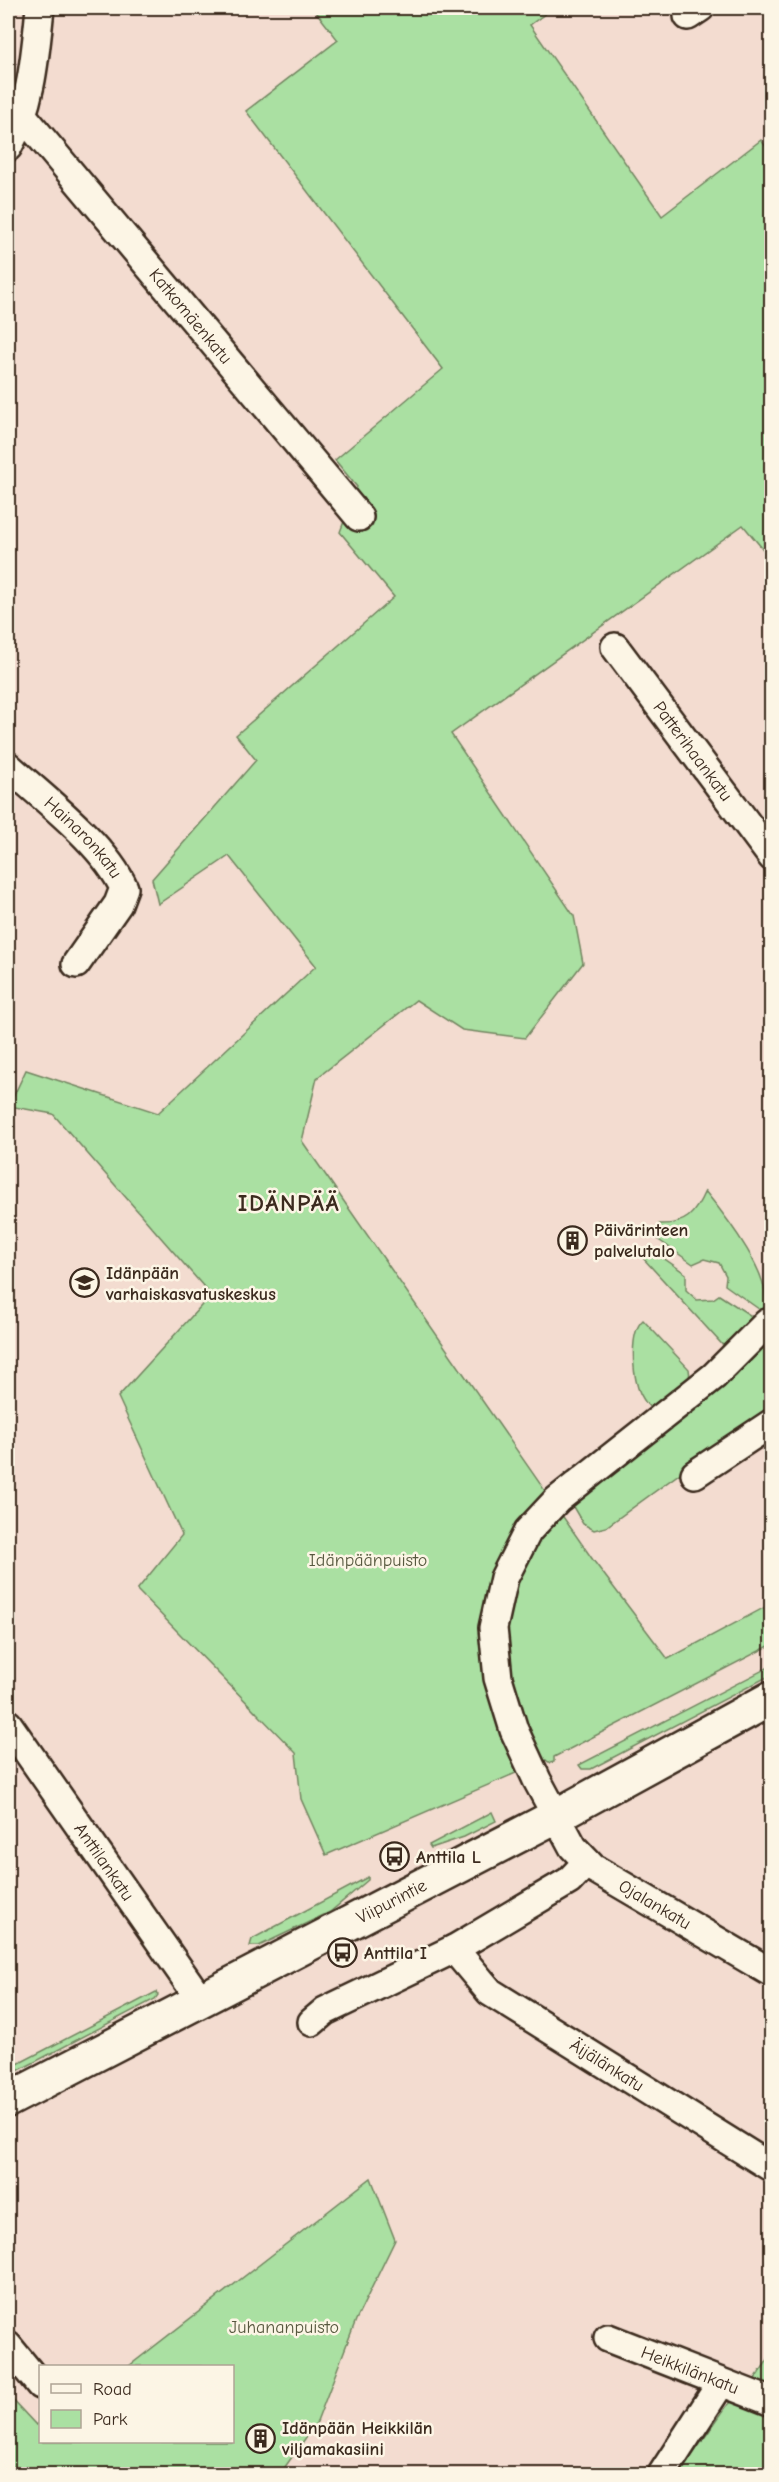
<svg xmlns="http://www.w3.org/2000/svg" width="779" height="2482" font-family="'Comic Neue',sans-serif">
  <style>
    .green { fill: #aae0a2; stroke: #728560; stroke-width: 1.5 }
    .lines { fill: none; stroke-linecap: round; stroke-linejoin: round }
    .minor-casing { stroke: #3b2a1e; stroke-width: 32 }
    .major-casing { stroke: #3b2a1e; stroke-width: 38 }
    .minor { stroke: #fcf5e5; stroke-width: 27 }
    .major { stroke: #fcf5e5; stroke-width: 33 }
    .labels { text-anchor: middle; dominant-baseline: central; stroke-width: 5; stroke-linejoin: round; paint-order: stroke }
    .street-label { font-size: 18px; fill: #3b2a1e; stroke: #fcf5e5 }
    .poi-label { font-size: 18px; font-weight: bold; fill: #3b2a1e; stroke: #fcf5e5; text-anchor: start }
    .park-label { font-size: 18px; fill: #57583f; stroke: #fcf5e5 }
    .district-label { font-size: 24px; font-weight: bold; letter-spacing: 1.5px; fill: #3b2a1e; stroke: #fcf5e5 }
  </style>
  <rect width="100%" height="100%" fill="#f3dcd0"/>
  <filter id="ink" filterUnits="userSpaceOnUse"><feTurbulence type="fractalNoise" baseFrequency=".0167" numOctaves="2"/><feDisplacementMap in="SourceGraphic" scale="12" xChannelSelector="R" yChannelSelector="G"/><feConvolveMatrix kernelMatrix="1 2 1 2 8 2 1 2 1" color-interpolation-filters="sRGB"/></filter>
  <g filter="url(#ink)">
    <g class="green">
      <polygon points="313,8 553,8 530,25 662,216 761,140 771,153 771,559 743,525 451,734 574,916 583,963 525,1038 462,1030 416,1000 317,1078 302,1141 593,1560 668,1659 771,1604 771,1645 554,1757 554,1762 550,1763 546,1760 326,1855 301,1799 296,1753 137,1590 182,1535 118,1397 211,1295 53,1114 9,1106 26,1070 158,1113 316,966 229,856 158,904 152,879 256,760 236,735 394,597 340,532 357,487 335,460 443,369 246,111 338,40"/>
      <path d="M705,1191C723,1213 779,1283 763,1312L725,1285L726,1276L719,1263L704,1259L693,1264L653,1236L659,1224C686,1225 695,1214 705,1191Z"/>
      <polygon points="649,1248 686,1274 686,1290 697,1300 713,1299 719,1295 756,1319 730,1353 642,1257"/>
      <path d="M643,1320L689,1369C694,1388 667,1401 654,1412C647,1405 641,1398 638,1388C633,1372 629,1332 643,1320Z"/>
      <polygon points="771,1336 771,1407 606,1527 594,1530 583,1524 572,1505 588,1489 736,1376"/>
      <polygon points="771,1666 771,1675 591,1769 582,1769 579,1765"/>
      <polygon points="492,1812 496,1821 464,1837 431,1848 429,1845"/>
      <polygon points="368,1877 368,1880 330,1912 259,1946 250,1946 252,1939"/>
      <polygon points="156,1992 158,1995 155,1999 8,2076 8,2069"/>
      <polygon points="371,2178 395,2240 356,2320 317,2422 280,2474 8,2474 8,2395 36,2425 40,2423 40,2442 232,2442 232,2366 129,2366"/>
      <polygon points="771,2355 771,2474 679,2474 726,2407 755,2379"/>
    </g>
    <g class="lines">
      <defs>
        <g id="minor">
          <polyline points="688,16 700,8"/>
          <path id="s1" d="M23,116L359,517"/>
          <path d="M8,147C32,104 35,56 40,8"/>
          <path id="s2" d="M615,647L772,857"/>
          <path id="s3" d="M8,766C44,799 104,844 124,888L118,904L76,964"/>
          <path id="s4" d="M767,1323L714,1376L557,1500L528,1531L504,1578L493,1628L498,1678L514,1730L537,1780L573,1847L593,1868L772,1973"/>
          <polyline points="695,1474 772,1423"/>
          <path id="s5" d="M8,1724L200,1999"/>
          <path id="s6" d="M454,1949L490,1992L772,2168"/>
          <polyline points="312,2022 325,2011 454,1949 569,1881 587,1862"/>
          <path id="s7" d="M608,2338L772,2402"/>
          <polyline points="8,2346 40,2385"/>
          <polyline points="662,2474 721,2383"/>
        </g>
        <g id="major">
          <path id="s8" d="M8,2100L556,1816L772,1698"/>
        </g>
      </defs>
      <use href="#minor" class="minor-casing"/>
      <use href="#major" class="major-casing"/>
      <use href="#minor" class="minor"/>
      <use href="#major" class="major"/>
    </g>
  </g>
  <defs>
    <symbol id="building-ring" viewBox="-11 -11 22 22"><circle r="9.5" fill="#fcf5e5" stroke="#3b2a1e" stroke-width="1.5"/><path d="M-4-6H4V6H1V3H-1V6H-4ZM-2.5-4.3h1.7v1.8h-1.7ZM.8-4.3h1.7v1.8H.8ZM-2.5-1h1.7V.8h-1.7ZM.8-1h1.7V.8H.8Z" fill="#3b2a1e"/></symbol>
    <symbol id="school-ring" viewBox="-11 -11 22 22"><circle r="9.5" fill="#fcf5e5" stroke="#3b2a1e" stroke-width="1.5"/><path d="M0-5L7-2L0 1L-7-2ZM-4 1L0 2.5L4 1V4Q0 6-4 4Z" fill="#3b2a1e"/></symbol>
    <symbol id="bus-ring" viewBox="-11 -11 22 22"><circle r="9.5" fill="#fcf5e5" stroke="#3b2a1e" stroke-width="1.5"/><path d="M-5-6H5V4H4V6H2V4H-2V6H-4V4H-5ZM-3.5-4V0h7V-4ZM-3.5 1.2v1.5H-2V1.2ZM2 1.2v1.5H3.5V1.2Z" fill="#3b2a1e"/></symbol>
  </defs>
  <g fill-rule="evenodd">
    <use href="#building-ring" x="556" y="1224" width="33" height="33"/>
    <use href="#school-ring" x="68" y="1266" width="33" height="33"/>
    <use href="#bus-ring" x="378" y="1840" width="33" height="33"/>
    <use href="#bus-ring" x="326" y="1936" width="33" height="33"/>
    <use href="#building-ring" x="244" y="2422" width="33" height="33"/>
  </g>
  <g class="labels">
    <g class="street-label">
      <text stroke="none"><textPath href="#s1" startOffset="261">Katkomäenkatu</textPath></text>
      <text stroke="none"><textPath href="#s2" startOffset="130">Patterihaankatu</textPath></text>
      <text stroke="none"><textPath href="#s3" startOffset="104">Hainaronkatu</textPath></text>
      <text stroke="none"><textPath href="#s5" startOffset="168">Anttilankatu</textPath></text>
      <text stroke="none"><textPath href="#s8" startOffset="432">Viipurintie</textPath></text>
      <text stroke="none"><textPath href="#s4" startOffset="758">Ojalankatu</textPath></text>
      <text stroke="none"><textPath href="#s6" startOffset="194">Äijälänkatu</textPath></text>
      <text stroke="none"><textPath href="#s7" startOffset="88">Heikkilänkatu</textPath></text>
    </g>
    <g class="poi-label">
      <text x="594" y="1230">Päivärinteen<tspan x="594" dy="21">palvelutalo</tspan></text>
      <text x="106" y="1273">Idänpään<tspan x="106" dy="21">varhaiskasvatuskeskus</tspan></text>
      <text x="416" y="1857">Anttila L</text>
      <text x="364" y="1953">Anttila I</text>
      <text x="282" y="2428">Idänpään Heikkilän<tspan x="282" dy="21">viljamakasiini</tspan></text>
    </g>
    <g class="park-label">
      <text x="368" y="1560">Idänpäänpuisto</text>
      <text x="284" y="2327">Juhananpuisto</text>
    </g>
    <g class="district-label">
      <text x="289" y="1203">IDÄNPÄÄ</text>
    </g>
  </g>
  <rect width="779" height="2482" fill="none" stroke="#fcf5e5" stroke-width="30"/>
  <rect x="15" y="15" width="749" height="2452" fill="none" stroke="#3b2a1e" stroke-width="2" filter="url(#ink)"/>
  <rect x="39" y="2365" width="195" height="78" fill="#fcf5e5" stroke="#afa495" stroke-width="1.5"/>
  <rect x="51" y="2384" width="30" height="9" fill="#fcf5e5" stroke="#afa495" stroke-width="1.5"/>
  <text x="93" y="2395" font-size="18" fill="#3b2a1e">Road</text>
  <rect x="51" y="2410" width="30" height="18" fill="#aae0a2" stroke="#afa495" stroke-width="1.5"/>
  <text x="93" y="2425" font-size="18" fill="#3b2a1e">Park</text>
</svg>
